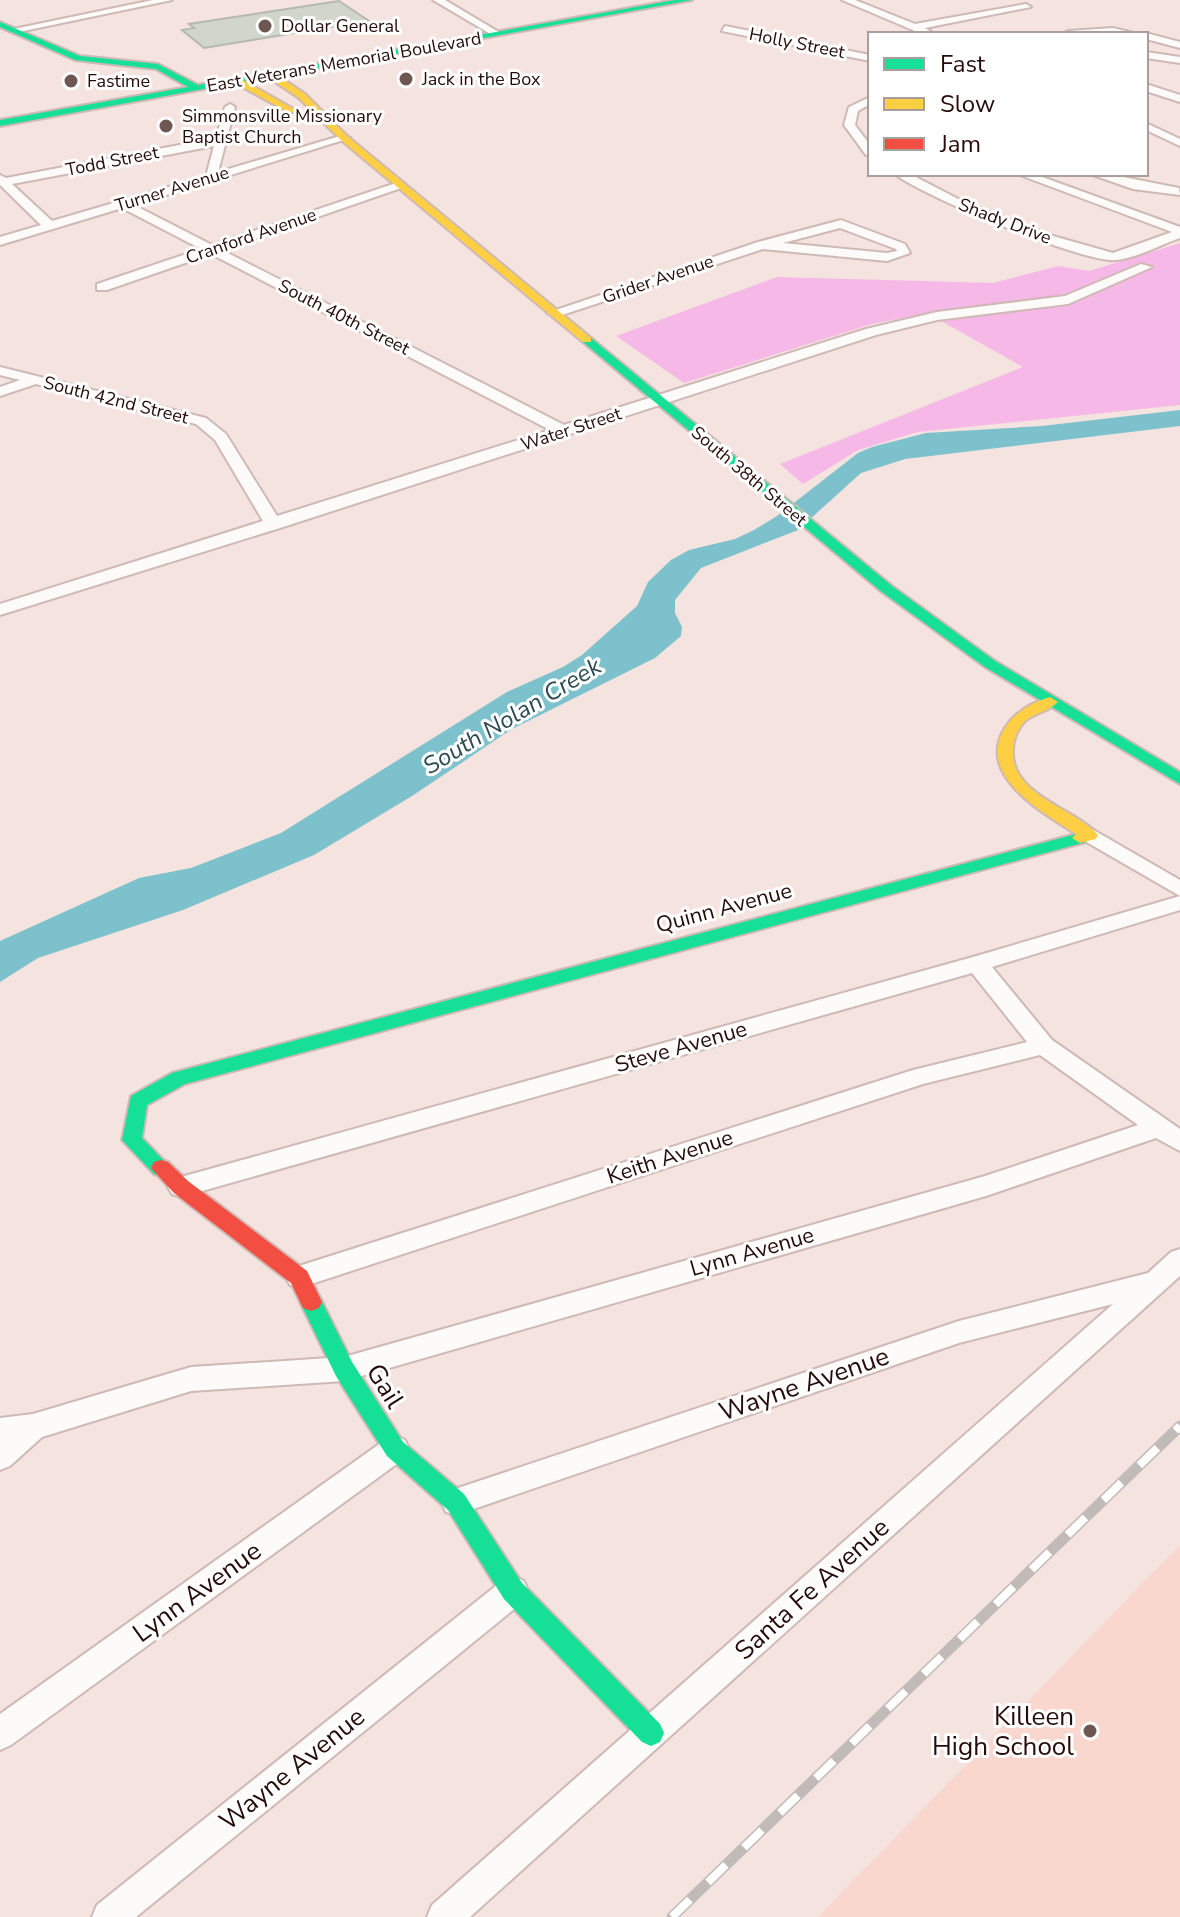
<svg xmlns="http://www.w3.org/2000/svg" width="1180" height="1917" font-family="'Nunito Sans',sans-serif">
  <style>
    .built { fill: #f9d6ce }
    .green { fill: #f6b8e7 }
    .water { fill: #7cc1cc }
    .building { fill: #d1d5ca; stroke: #b6b9af; stroke-width: 2 }
    .lines { fill: none; stroke-linecap: round; stroke-linejoin: round }
    .street-casing { stroke: #ceb9b5; stroke-width: 4 }
    .fast-casing { stroke: #ceb9b5; stroke-width: 4 }
    .slow-casing { stroke: #ceb9b5; stroke-width: 4 }
    .jam-casing { stroke: #ceb9b5; stroke-width: 4 }
    .street { fill: #fdfbfa; fill-rule: evenodd }
    .fast { fill: #16e098; fill-rule: evenodd }
    .slow { fill: #ffcf43; fill-rule: evenodd }
    .jam { fill: #f24e42; fill-rule: evenodd }
    .rail-casing { stroke: #c0bab9; stroke-width: 11 }
    .rail { stroke: #fff; stroke-width: 8; stroke-dasharray: 25; stroke-linecap: butt }
    .poi-dot { fill: #6e5753; stroke: #fff; stroke-width: 3 }
    .labels { text-anchor: middle; dominant-baseline: central; stroke-width: 6; stroke-linejoin: round; paint-order: stroke }
    .far-poi-label { font-size: 18px; fill: #260c08; stroke: #fff; text-anchor: start }
    .far-street-label { font-size: 18px; fill: #260c08; stroke: #fff }
    .street-label { font-size: 22px; fill: #260c08; stroke: #fff }
    .water-label { font-size: 24px; font-style: italic; fill: #2b4b51; stroke: #fff }
    .near-street-label { font-size: 26px; fill: #260c08; stroke: #fff }
    .near-poi-label { font-size: 26px; fill: #260c08; stroke: #fff; text-anchor: end }
  </style>
  <rect width="100%" height="100%" fill="#f4e3df"/>
  <polygon class="built" points="1180,1545 1180,1917 818,1917"/>
  <polygon class="green" points="1180,243 1180,405 918,432 858,450 803,484 780,464 1023,367 927,313 872,324 684,383 616,336 777,277 993,283 1058,266 1089,271"/>
  <polygon class="water" points="1180,410 1180,426 905,459 861,473 798,530 701,568 675,600 675,613 682,627 681,636 655,658 512,729 412,796 314,855 183,910 38,958 0,982 0,941 139,878 191,868 281,833 507,692 563,667 582,655 637,606 648,582 671,560 689,550 735,539 754,530 777,516 858,453 872,447 926,433 1042,426"/>
  <polygon class="building" points="339,1 369,21 204,48 182,30 194,28 189,24"/>
  <g class="lines">
    <defs>
      <g id="street">
        <polygon points="153,0 172,0 14,33 9,30"/>
        <polygon points="433,0 445,0 502,34 494,36"/>
        <polygon points="842,0 855,0 915,24 1026,4 1031,7 925,28 933,33 922,34"/>
        <polygon points="725,26 870,55 870,61 722,31"/>
        <polygon points="1113,28 1138,34 1063,34 1068,31"/>
        <polygon points="1142,34 1146,33 1180,42 1180,48 1146,39 1146,34"/>
        <polygon points="1146,52 1180,57 1180,63 1146,58"/>
        <polygon points="1146,84 1180,95 1180,102 1146,91"/>
        <polygon points="870,97 870,104 858,111 855,125 870,145 870,156 866,155 844,125 849,107"/>
        <path d="M230,104L235,107L218,172L340,136L350,138L134,205L212,245L396,183H404V187L222,250L564,425L866,329L937,312L1065,296L1141,264L1152,267L1068,304L937,320L876,335L280,528L0,615V604L263,521L215,440L196,424L36,384L0,396V387L20,380L0,375V367L206,418L226,434L277,516L550,430L211,254L107,290H97V284L201,249L122,208L0,245V237L41,225L0,185V175L6,178L216,138L225,107ZM214,146L206,176L52,221L12,184Z"/>
        <polygon points="1146,123 1180,139 1180,146 1146,130"/>
        <path d="M895,174H910L964,202L1053,236L1113,253L1172,232L1017,174H1034L1180,227V238C1160,245 1137,258 1116,260C1086,264 920,195 895,174Z"/>
        <polygon points="1090,174 1108,174 1179,188 1180,195 1133,189"/>
        <path d="M841,220L905,244L910,253L887,261L763,249L559,316L547,313L758,242ZM840,228L896,249L897,251L887,253L783,243Z"/>
        <polygon points="1090,828 1180,880 1180,910 992,967 1052,1040 1180,1129 1180,1151 1156,1138 986,1196 344,1381 191,1391 42,1437 10,1466 0,1470 0,1418 33,1414 191,1367 344,1357 985,1176 1138,1125 1040,1055 923,1084 299,1288 290,1285 286,1277 290,1269 299,1266 913,1070 1027,1042 972,973 181,1197 172,1194 168,1187 172,1180 181,1177 973,957 1180,896 1083,840 1080,835"/>
        <polygon points="1180,1249 1180,1276 470,1917 427,1917 432,1905 1113,1304 959,1343 456,1515 446,1512 441,1502 446,1492 959,1321 1148,1273 1171,1252"/>
        <polygon points="395,1436 405,1440 409,1449 405,1458 11,1745 0,1750 0,1714 385,1440"/>
        <polygon points="513,1576 524,1581 528,1591 524,1601 136,1917 92,1917 97,1905 502,1581"/>
      </g>
      <g id="fast">
        <polygon points="675,0 692,0 0,126 0,120 188,87 156,69 75,60 0,27 0,22 80,56 158,64 198,85"/>
        <polygon points="583,338 591,338 892,586 995,661 1180,772 1180,784 985,667 882,592 583,342"/>
        <polygon points="1080,833 1086,834 1088,838 1086,842 185,1084 147,1105 142,1138 171,1168 168,1174 161,1176 154,1174 122,1140 131,1096 172,1073"/>
        <polygon points="311,1293 319,1296 352,1362 403,1442 464,1494 522,1583 660,1724 664,1733 660,1742 651,1746 642,1742 504,1599 448,1510 387,1456 336,1376 300,1302 303,1296"/>
      </g>
      <g id="slow">
        <polygon points="268,73 274,73 305,94 347,136 591,338 591,342 583,342 341,140 299,98 268,77"/>
        <polygon points="235,79 241,79 297,111 290,113 235,83"/>
        <path d="M1050,697L1058,702C1049,711 1035,713 1025,721C1018,729 1013,739 1013,749C1009,795 1075,808 1098,835L1096,839L1080,843L1072,838L1076,834C1043,813 975,775 1005,728C1015,712 1031,703 1050,697Z"/>
      </g>
      <polygon id="jam" points="161,1160 168,1162 188,1181 307,1271 322,1302 319,1308 311,1311 303,1308 291,1283 174,1193 151,1168 154,1162"/>
    </defs>
    <use href="#street" class="street-casing"/>
    <use href="#fast" class="fast-casing"/>
    <use href="#slow" class="slow-casing"/>
    <use href="#jam" class="jam-casing"/>
    <use href="#street" class="street"/>
    <use href="#fast" class="fast"/>
    <use href="#slow" class="slow"/>
    <use href="#jam" class="jam"/>
    <defs>
      <polyline id="rail" points="672,1917 1180,1426"/>
    </defs>
    <use href="#rail" class="rail-casing"/>
    <use href="#rail" class="rail"/>
  </g>
  <g class="poi-dot">
    <circle cx="265" cy="26" r="8"/>
    <circle cx="406" cy="79" r="8"/>
    <circle cx="71" cy="81" r="8"/>
    <circle cx="166" cy="126" r="8"/>
    <circle cx="1090" cy="1731" r="8"/>
  </g>
  <g class="labels">
    <g class="far-poi-label">
      <text x="281" y="26">Dollar General</text>
      <text x="422" y="79">Jack in the Box</text>
      <text x="87" y="81">Fastime</text>
      <text x="182" y="116">Simmonsville Missionary<tspan x="182" dy="21">Baptist Church</tspan></text>
    </g>
    <g class="far-street-label">
      <text transform="translate(797 43) rotate(11)">Holly Street</text>
      <text transform="translate(344 62) rotate(-10)">East Veterans Memorial Boulevard</text>
      <text transform="translate(112 161) rotate(-11)">Todd Street</text>
      <text transform="translate(172 189) rotate(-17)">Turner Avenue</text>
      <text transform="translate(1005 221) rotate(21)">Shady Drive</text>
      <text transform="translate(251 236) rotate(-19)">Cranford Avenue</text>
      <text transform="translate(658 279) rotate(-19)">Grider Avenue</text>
      <text transform="translate(344 317) rotate(27)">South 40th Street</text>
      <text transform="translate(116 400) rotate(14)">South 42nd Street</text>
      <text transform="translate(571 429) rotate(-18)">Water Street</text>
      <text transform="translate(749 476) rotate(40)">South 38th Street</text>
    </g>
    <g class="street-label">
      <text transform="translate(724 908) rotate(-15)">Quinn Avenue</text>
      <text transform="translate(681 1047) rotate(-16)">Steve Avenue</text>
      <text transform="translate(670 1157) rotate(-18)">Keith Avenue</text>
      <text transform="translate(752 1252) rotate(-16)">Lynn Avenue</text>
    </g>
    <g class="water-label">
      <text transform="translate(512 716) rotate(-31)">South Nolan Creek</text>
    </g>
    <g class="near-street-label">
      <text transform="translate(804 1384) rotate(-19)">Wayne Avenue</text>
      <text transform="translate(385 1386) rotate(58)">Gail</text>
      <text transform="translate(812 1589) rotate(-42)">Santa Fe Avenue</text>
      <text transform="translate(197 1592) rotate(-36)">Lynn Avenue</text>
      <text transform="translate(292 1769) rotate(-39)">Wayne Avenue</text>
    </g>
    <g class="near-poi-label">
      <text x="1074" y="1716">Killeen<tspan x="1074" dy="30">High School</tspan></text>
    </g>
  </g>
  <rect x="868" y="32" width="280" height="144" fill="#ffffff" stroke="#a89e9c" stroke-width="2"/>
  <rect x="884" y="58" width="40" height="12" fill="#16e098" stroke="#a89e9c" stroke-width="2"/>
  <text x="940" y="72" font-size="24" fill="#260c08">Fast</text>
  <rect x="884" y="98" width="40" height="12" fill="#ffcf43" stroke="#a89e9c" stroke-width="2"/>
  <text x="940" y="112" font-size="24" fill="#260c08">Slow</text>
  <rect x="884" y="138" width="40" height="12" fill="#f24e42" stroke="#a89e9c" stroke-width="2"/>
  <text x="940" y="152" font-size="24" fill="#260c08">Jam</text>
</svg>
